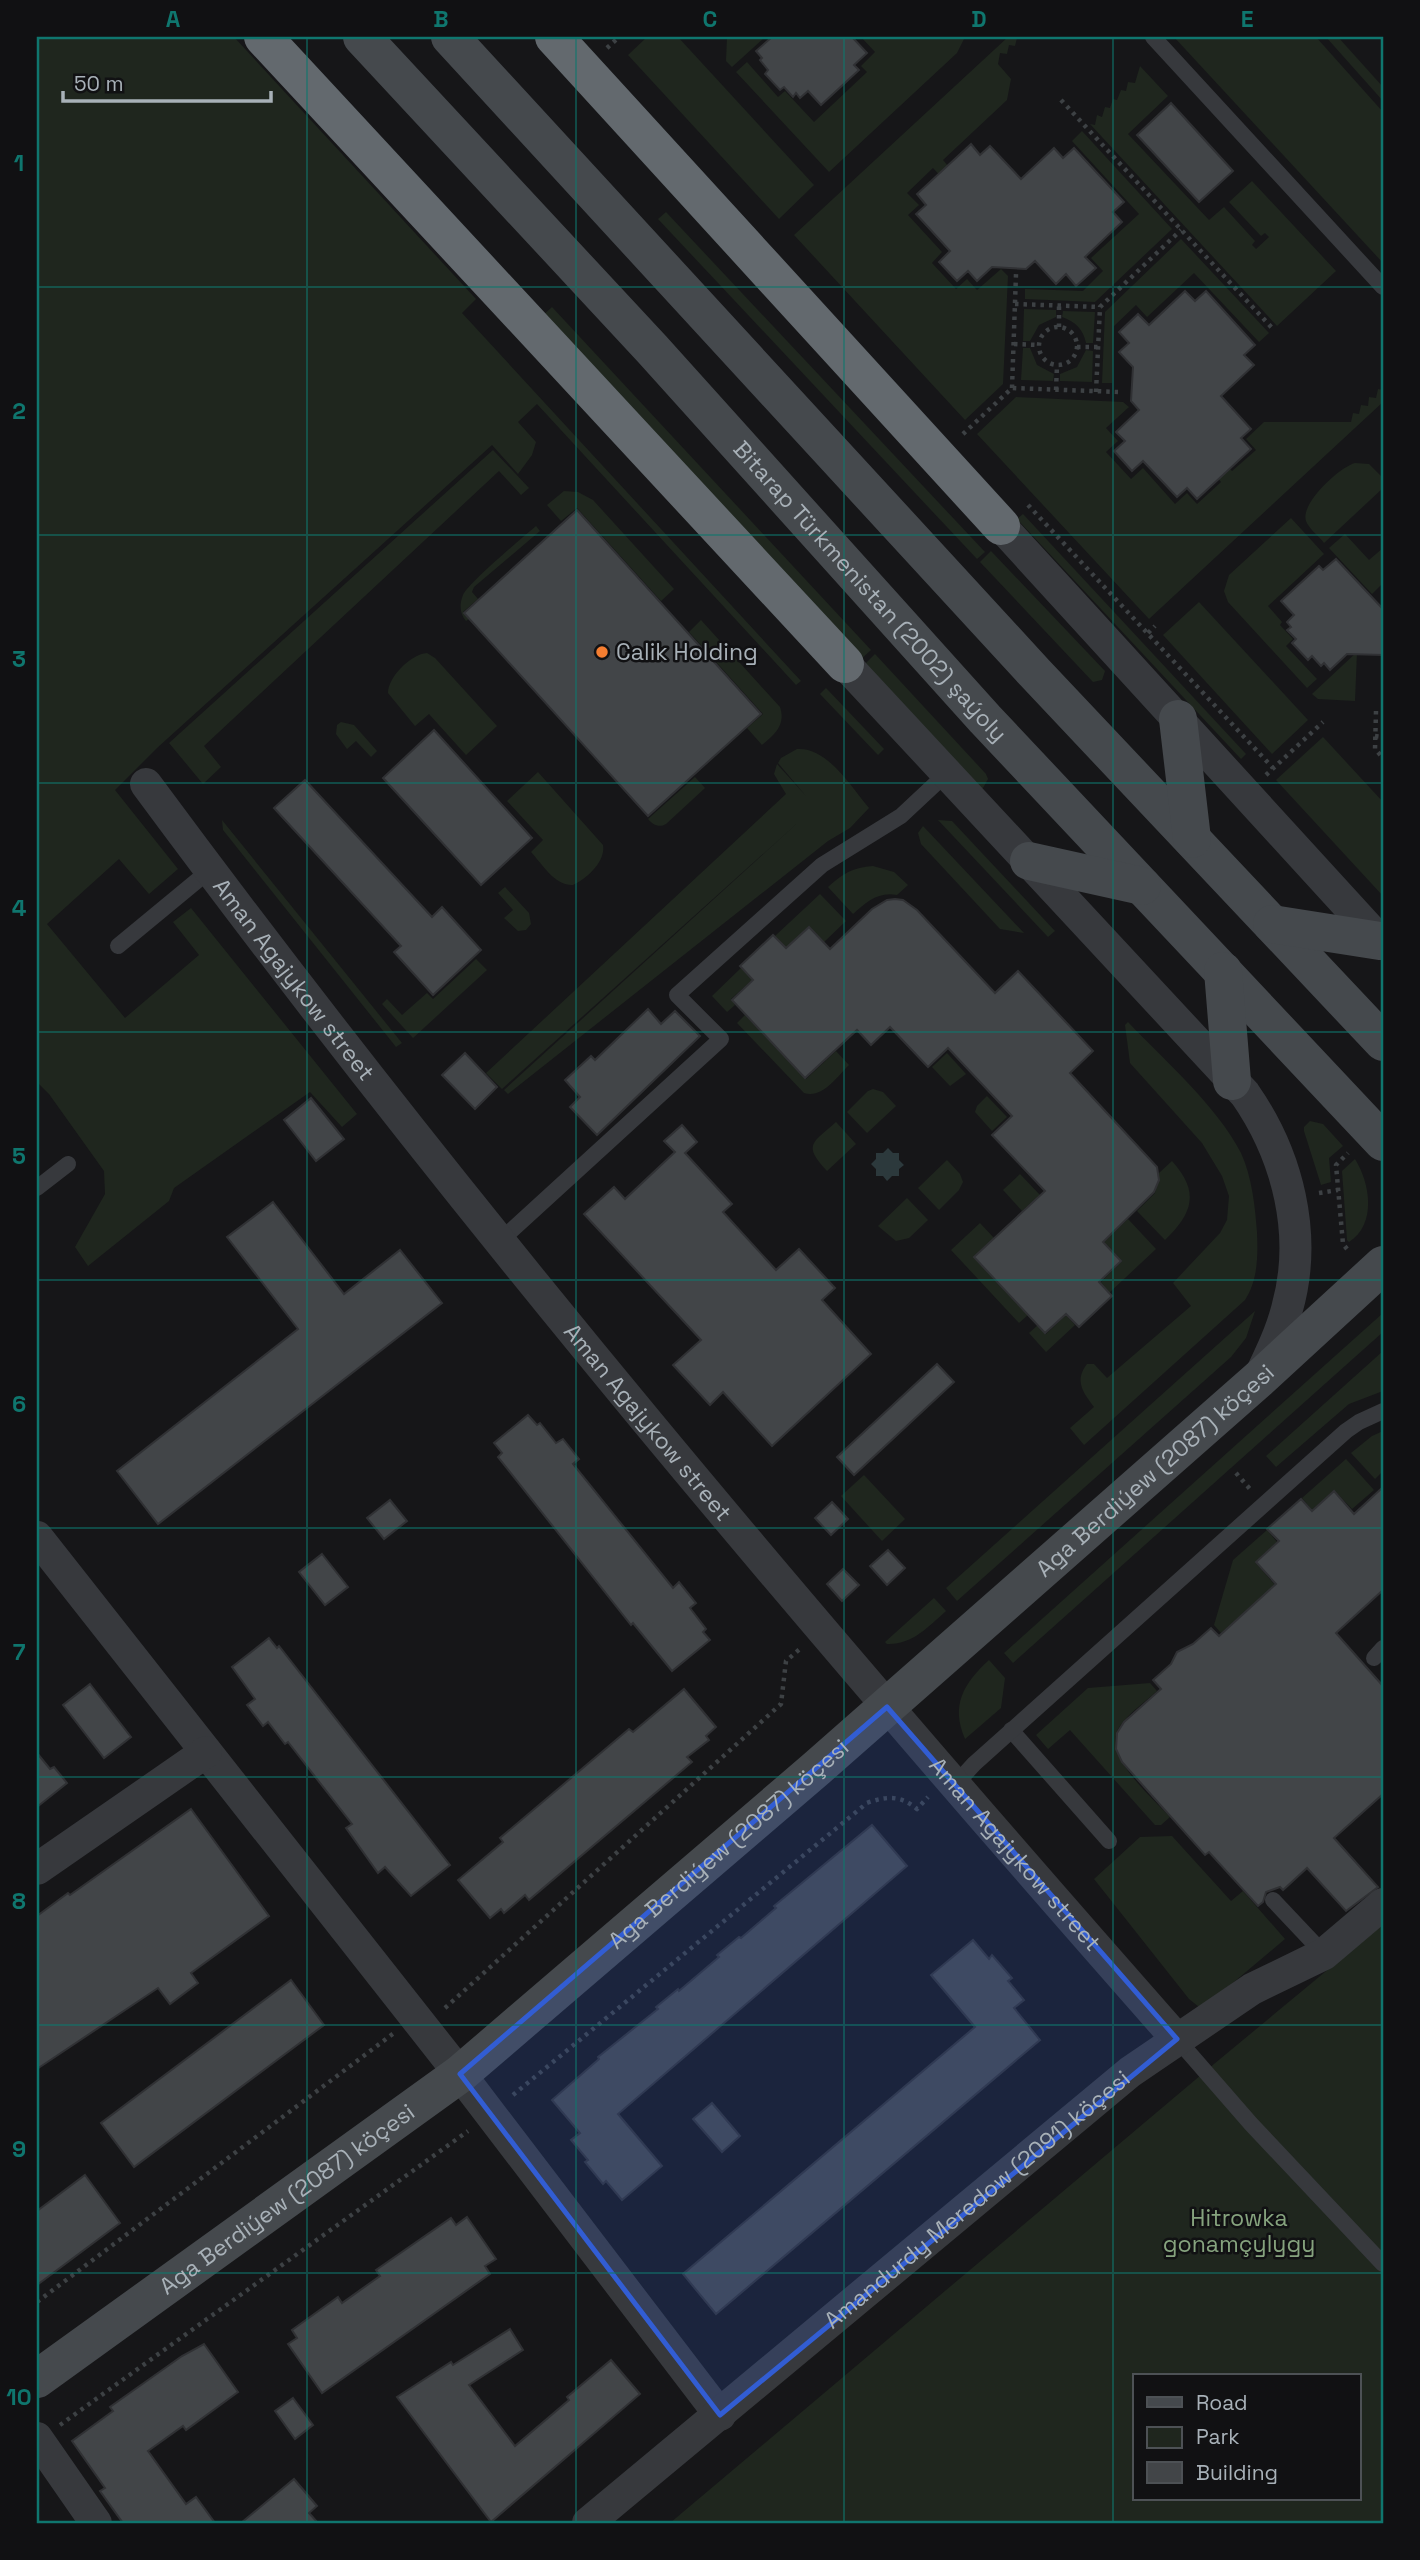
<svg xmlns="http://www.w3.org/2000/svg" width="1420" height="2560" font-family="'Space Grotesk',sans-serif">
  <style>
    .green { fill: #1f261e; fill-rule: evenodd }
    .water { fill: #2c393c }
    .building { fill: #424548; stroke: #303134; stroke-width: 2 }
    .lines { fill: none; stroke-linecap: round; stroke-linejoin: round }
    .path { stroke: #3d4144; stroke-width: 4.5; stroke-dasharray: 3.5 5; stroke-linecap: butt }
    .lane { stroke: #37393d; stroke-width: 16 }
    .street { stroke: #37393d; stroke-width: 32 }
    .secondary { stroke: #45494d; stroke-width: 38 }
    .highway { stroke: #63696e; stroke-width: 38 }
    .marked { fill: #325dd3; fill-opacity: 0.2; stroke: #325dd3; stroke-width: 5; stroke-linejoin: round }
    .grid { fill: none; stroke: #0f766e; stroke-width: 2; stroke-opacity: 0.55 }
    .poi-dot { fill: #f57e31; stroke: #111113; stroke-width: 2.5 }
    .labels { text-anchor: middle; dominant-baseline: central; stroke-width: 5; stroke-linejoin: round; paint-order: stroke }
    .street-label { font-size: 23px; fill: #a8b1b8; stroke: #111113 }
    .poi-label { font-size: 23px; fill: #a8b1b8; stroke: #111113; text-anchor: start }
    .park-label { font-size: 23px; fill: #86a37e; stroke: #111113 }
    .neatline { fill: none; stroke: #0f766e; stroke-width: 2.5 }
    .grid-label { font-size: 23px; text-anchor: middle; font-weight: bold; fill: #0f766e }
  </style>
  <rect width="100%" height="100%" fill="#161618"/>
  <g class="green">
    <polygon points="37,37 234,37 476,299 462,313 801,681 796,685 537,404 518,422 536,442 532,455 518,474 492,445 157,748 115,790 178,869 149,894 119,859 47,924 125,1018 199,955 173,922 191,908 357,1114 342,1127 310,1092 174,1188 169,1201 88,1266 75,1247 105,1194 104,1171 49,1094 37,1082"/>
    <polygon points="647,37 678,37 814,185 779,219 628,55"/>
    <polygon points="727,37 765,37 732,67 726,61"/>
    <polygon points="861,37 965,37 957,53 829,172 736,72 747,62 778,97 785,91 814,122 867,72 861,66 875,52"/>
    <polygon points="1008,37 1024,37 1023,39 1017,38 1015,46 1009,45 1007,54 1000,53 998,64 1011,79 1007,100 943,160 954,173 945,181 933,168 907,193 919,205 908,215 942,252 932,263 956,289 967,279 977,290 1001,269 1008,276 1003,384 965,420 794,235"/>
    <polygon points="1174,37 1316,37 1383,112 1383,263"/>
    <polygon points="1326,37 1338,37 1383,87 1383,101"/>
    <polygon points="1140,66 1168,96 1128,134 1209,220 1224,207 1255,241 1252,245 1256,249 1269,237 1265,233 1261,236 1229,202 1252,181 1336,271 1277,326 1090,124 1095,125 1097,115 1102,117 1105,107 1110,108 1113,99 1117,100 1121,90 1126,91 1128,82 1135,83"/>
    <polygon points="1082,131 1172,229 1095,302 1025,299 1025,289 1083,291 1103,271 1091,258 1139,214 1072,141"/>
    <polygon points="666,212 985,552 977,559 658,219"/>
    <polygon points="1181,239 1269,333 1259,342 1194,273 1147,317 1136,305 1114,326 1112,383 1102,383 1105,312"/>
    <polygon points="552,307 871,650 858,662 539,319"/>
    <polygon points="1024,309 1056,310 1056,317 1039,325 1030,341 1023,341"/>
    <path d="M1063,311L1095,312L1093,343H1086C1083,329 1076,322 1062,317Z"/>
    <polygon points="1023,348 1030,348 1037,365 1054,374 1053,381 1021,380"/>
    <polygon points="1086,350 1093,351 1092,382 1060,381 1060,374 1077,367"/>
    <polygon points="1378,389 1383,390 1383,402 1149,619 977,434 1016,397 1123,402 1129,407 1106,428 1118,441 1106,452 1131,479 1143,468 1175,504 1187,493 1197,504 1221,482 1212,471 1222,461 1232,471 1256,450 1246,439 1264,422 1351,422 1353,413 1359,414 1361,405 1368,406 1369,397 1376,398"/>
    <polygon points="493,450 529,488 521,495 499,471 204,746 221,767 203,784 169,743"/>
    <path d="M1355,463L1369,464L1383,478V488L1324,543C1319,536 1309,529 1306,521C1300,503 1340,467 1355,463Z"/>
    <polygon points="564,491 578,492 593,500 674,589 661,601 577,508 561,521 547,505"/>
    <polygon points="1023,514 1246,754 1241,759 1017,519"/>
    <polygon points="1291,518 1324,554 1268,606 1282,622 1280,625 1293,639 1286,646 1317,679 1307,688 1228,602 1224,591 1229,575"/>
    <path d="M536,526L540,531L474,587L472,592L478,599L463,612L469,619L466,621C460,614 459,605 463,595C468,583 522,538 536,526Z"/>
    <polygon points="1345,534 1369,560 1383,548 1383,583 1372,594 1329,548"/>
    <polygon points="991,551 1105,671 1102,680 1093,682 980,562"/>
    <polygon points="1199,602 1308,720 1272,754 1163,635"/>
    <path d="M701,620L780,707C786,725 775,734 762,745L747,728L763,714L689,632Z"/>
    <polygon points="1357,652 1355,701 1318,699 1312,694"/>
    <path d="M427,653L435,658L497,726L466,755L429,714L415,726L388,693C388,677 411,654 427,653Z"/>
    <polygon points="875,654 986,774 988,779 983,788 978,789 862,667"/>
    <polygon points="826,688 884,749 878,755 820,694"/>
    <polygon points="341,722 354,725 377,751 371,757 356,741 347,749 336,734 337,725"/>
    <polygon points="1323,737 1383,802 1383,896 1276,780"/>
    <path d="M797,749C828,747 851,787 869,808L850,828L828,841L508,1094L504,1090L803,818L502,1089L486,1073L786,794L774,774L777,764L806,796L778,763L781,758Z"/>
    <path d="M538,772L603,845C606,862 586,879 573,885C555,886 542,864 531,852L543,840L507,801Z"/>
    <path d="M695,777L705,788L666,824C659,828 653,825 648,819Z"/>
    <polygon points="222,820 402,1043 396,1047 223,830"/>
    <polygon points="938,820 952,821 1055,931 1048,937"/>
    <polygon points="923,826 1024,933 1000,929 921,844 918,833"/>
    <path d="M873,866L894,872L908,885L897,895C879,891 866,902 853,914L828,887C842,874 853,867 873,866Z"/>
    <polygon points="505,887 529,913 531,924 526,930 518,931 504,918 513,910 498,893"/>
    <polygon points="820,894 846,921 824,942 809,926 786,948 775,936"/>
    <polygon points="476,959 487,970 413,1038 382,1004 387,999 402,1015 427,993 433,999"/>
    <polygon points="741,968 752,980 731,999 735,1005 727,1012 712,996"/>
    <path d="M745,1015L806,1079L836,1051L849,1065C837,1077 822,1099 804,1093L737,1023Z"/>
    <path d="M1128,1022C1165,1061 1217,1106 1241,1153C1252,1177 1255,1206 1257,1232C1258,1256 1258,1280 1245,1300L1084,1445L1070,1428L1094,1407C1083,1392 1074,1381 1087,1364H1094L1107,1378L1191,1306L1173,1283L1220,1233L1227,1220L1229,1196L1222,1176L1202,1143L1130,1063L1125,1025Z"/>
    <polygon points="947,1053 966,1074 950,1086 932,1067"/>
    <polygon points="873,1089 883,1092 896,1106 867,1133 847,1112 868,1091"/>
    <polygon points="987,1096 1007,1117 992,1131 975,1112 977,1106"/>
    <polygon points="1310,1121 1323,1124 1343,1146 1329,1158 1331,1182 1321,1185 1304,1131 1304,1127"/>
    <path d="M836,1122L856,1144L827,1171C802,1144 813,1143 836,1122Z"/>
    <path d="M1355,1159C1370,1183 1377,1224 1349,1242L1347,1240L1342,1171Z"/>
    <polygon points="947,1160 960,1174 963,1182 959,1190 939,1210 918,1188"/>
    <path d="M1172,1161C1200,1192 1193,1213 1165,1240L1137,1211L1155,1193L1159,1173Z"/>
    <polygon points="1020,1174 1040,1195 1022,1211 1003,1190"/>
    <polygon points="907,1198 928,1220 909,1238 896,1241 878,1226"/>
    <polygon points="1128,1219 1156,1249 1109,1293 1100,1283 1122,1261 1104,1242"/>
    <polygon points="980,1223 994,1238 974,1257 1028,1315 1019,1323 951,1250"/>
    <polygon points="1255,1311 1246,1338 1231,1357 957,1601 946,1588"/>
    <polygon points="1383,1313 1383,1332 1013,1663 1004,1653"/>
    <polygon points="1066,1315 1075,1325 1046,1352 1029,1333 1038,1325 1046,1334"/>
    <polygon points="1383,1351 1383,1391 1349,1404 1276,1467 1266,1456"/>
    <polygon points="1383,1431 1383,1471 1375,1479 1351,1453 1372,1436"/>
    <polygon points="1346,1459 1374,1490 1352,1509 1334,1490 1312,1510 1302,1498"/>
    <polygon points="864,1475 905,1519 882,1541 841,1496"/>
    <polygon points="1267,1530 1277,1542 1255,1562 1275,1585 1221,1633 1214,1625 1233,1560"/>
    <path d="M934,1598L946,1611C928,1627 912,1645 887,1644L885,1642Z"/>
    <path d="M989,1660L1005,1678L1001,1708L965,1739C950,1705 964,1683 989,1660Z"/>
    <path d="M1150,1683L1157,1691C1145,1702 1129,1713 1120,1726C1100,1754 1152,1797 1170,1817L1161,1825H1155L1070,1730L1048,1749L1036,1735L1088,1688Z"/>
    <polygon points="1172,1836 1231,1901 1243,1891 1285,1939 1209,2003 1199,2007 1189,1999 1094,1879 1140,1837"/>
    <path d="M1383,1924V2523H670L1214,2064ZM1135,2376H1359V2499H1135Z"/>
  </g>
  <polygon class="water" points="888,1148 893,1153 899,1153 899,1160 904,1165 899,1169 899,1176 892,1176 887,1181 883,1176 876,1176 876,1169 871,1164 876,1159 876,1153 883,1153"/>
  <g class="building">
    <polygon points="772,37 852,37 867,53 854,65 859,70 821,105 808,91 800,98 796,93 793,97 784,87 780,90 765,74 768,70 760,60 762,58 756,51"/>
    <polygon points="1171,103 1233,171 1199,202 1137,135"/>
    <polygon points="971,144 980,155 990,146 1021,179 1054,148 1063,158 1074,148 1124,202 1113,212 1122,222 1085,257 1096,268 1076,286 1066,274 1056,284 1035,261 1026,269 992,267 977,281 968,271 957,281 939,262 950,251 916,214 926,205 917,194"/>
    <polygon points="1185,291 1195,301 1206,291 1255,345 1244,355 1254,365 1221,396 1251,429 1241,438 1251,449 1197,499 1187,488 1177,497 1143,461 1132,471 1114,451 1125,441 1116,432 1139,410 1131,401 1133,367 1119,352 1129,343 1119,332 1138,314 1149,325"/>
    <polygon points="577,510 761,714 648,816 464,613"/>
    <polygon points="1336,559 1383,609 1383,655 1347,654 1330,670 1324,663 1321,666 1312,656 1308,660 1292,643 1296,639 1287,630 1291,627 1287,622 1294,615 1281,601 1319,566 1323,570"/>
    <polygon points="434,730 532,838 481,885 383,778"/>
    <polygon points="305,780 432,917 442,907 481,950 433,995 394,952 401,946 274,808"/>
    <polygon points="895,899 903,900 917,910 995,993 1018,971 1093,1051 1070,1073 1157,1167 1159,1180 1154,1192 1103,1242 1121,1261 1099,1282 1112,1296 1079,1327 1066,1314 1045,1333 974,1257 1045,1191 992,1135 1012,1116 948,1048 928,1067 890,1027 871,1045 857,1030 805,1078 732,1000 753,980 740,966 773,935 786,948 809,927 830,949 872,909 887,900"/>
    <polygon points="648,1009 661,1024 675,1011 700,1036 597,1135 570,1107 580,1097 565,1080 591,1056 595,1060"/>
    <polygon points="465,1053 497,1087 475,1109 442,1075"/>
    <polygon points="311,1098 344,1139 316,1161 284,1120"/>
    <polygon points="682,1125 697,1142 685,1153 732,1204 723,1212 776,1270 799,1249 835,1288 822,1300 871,1354 772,1446 723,1392 710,1405 673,1365 701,1340 584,1214 614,1187 625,1199 675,1152 664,1141"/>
    <polygon points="273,1202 344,1294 400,1250 442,1303 158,1524 117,1471 298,1329 227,1237"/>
    <polygon points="937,1364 954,1382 854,1475 837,1457"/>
    <polygon points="528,1415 537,1425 540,1423 556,1443 563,1439 579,1459 573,1464 673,1588 679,1582 696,1603 690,1608 706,1629 703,1632 710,1640 672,1671 633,1623 631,1625 498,1457 502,1453 494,1443"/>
    <polygon points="1383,1487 1383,1590 1336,1633 1383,1686 1383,1794 1334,1838 1378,1887 1346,1911 1307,1868 1283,1890 1280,1887 1266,1892 1263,1902 1258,1906 1209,1852 1205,1855 1122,1762 1116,1749 1117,1733 1124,1722 1161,1689 1153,1680 1171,1664 1177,1652 1193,1644 1211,1628 1219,1636 1276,1584 1256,1562 1279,1541 1267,1529 1301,1499 1312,1511 1334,1491 1354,1514"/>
    <polygon points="390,1500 407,1521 384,1539 367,1518"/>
    <polygon points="832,1502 848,1519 831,1535 815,1518"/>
    <polygon points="888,1550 905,1568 887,1585 870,1566"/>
    <polygon points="322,1554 348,1587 325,1605 299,1572"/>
    <polygon points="843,1569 859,1585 842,1601 827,1584"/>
    <polygon points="269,1638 277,1648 279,1646 450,1865 411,1896 385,1867 378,1873 346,1828 352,1824 288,1742 285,1744 268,1722 263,1726 247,1705 255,1699 232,1667"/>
    <polygon points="90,1684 131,1737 104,1758 63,1705"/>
    <polygon points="684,1689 716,1727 706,1736 709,1740 687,1757 692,1762 529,1900 525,1895 504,1913 501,1909 490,1918 458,1880 503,1842 500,1838 629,1729 633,1732"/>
    <polygon points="37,1753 50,1769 54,1767 67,1783 37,1807"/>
    <polygon points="191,1809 269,1916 191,1973 198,1983 170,2004 158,1988 37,2069 37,1916 68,1893 70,1895"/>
    <polygon points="872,1825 907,1866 618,2114 662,2166 622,2200 606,2181 603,2184 585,2162 588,2160 571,2140 580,2133 552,2100 599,2059 598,2057 658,2009 656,2007 678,1989 679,1991 719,1957 717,1955 739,1937 741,1938 776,1908 774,1906"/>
    <polygon points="973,1940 989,1959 992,1955 1012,1978 1008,1981 1024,2000 1014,2008 1040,2040 716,2314 683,2274 975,2027 931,1975"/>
    <polygon points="291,1980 324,2025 134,2167 101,2123"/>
    <polygon points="712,2103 740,2136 722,2152 693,2119"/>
    <polygon points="85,2175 120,2223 37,2285 37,2211"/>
    <polygon points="467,2217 496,2259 485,2266 490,2274 322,2393 288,2344 297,2338 292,2330 338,2297 342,2303 380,2276 376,2270 451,2218 456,2225"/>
    <polygon points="510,2329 523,2350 469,2385 515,2446 569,2400 567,2397 611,2360 640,2394 491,2522 397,2397 451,2362 453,2365"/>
    <polygon points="204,2344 238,2392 186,2430 183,2426 148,2451 186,2504 196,2497 215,2523 123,2523 100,2491 105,2488 72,2441 113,2411 110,2407 182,2356"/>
    <polygon points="293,2398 313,2425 295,2439 275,2411"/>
    <polygon points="294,2479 317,2506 309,2513 318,2523 241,2523"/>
  </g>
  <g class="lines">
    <g class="path">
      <polyline points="607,48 619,37"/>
      <polyline points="1061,100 1273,329"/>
      <polyline points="1015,304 1100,307"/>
      <polyline points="1059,327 1059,306"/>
      <circle cx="1058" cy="346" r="19"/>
      <polyline points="1014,344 1039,345"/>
      <polyline points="1077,347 1098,347"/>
      <polyline points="1012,388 1016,274"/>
      <polyline points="1056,390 1057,365"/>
      <polyline points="1096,392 1100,307 1181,230"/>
      <polyline points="963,434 1012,388 1118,392"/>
      <polyline points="1028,505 1273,768"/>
      <polyline points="1148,633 1155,626"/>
      <polyline points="1376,711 1375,749 1383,758"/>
      <polyline points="1375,736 1383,737"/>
      <polyline points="1266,775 1323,722"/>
      <polyline points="1319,1193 1338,1190"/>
      <polyline points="1347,1249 1343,1244 1336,1165 1348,1153"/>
      <polyline points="1236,1473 1250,1489"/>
      <polyline points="445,2008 781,1704 786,1661 801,1648"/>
      <path d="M513,2095L867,1803C886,1796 901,1795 917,1809L928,1797"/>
      <polyline points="37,2302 394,2033"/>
      <polyline points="60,2425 468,2131"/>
    </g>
    <g class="lane">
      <polyline points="1153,37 1383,287"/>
      <polyline points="118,946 210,870"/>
      <polyline points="37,1188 68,1164"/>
      <polyline points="500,1241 721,1039 677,995 822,865 901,816 947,773"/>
      <polyline points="1374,1658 1383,1648"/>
      <polyline points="1011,1730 1109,1841"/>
      <polyline points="954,1786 974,1764 1346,1431 1359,1422 1383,1411"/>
      <polyline points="1273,1900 1324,1954"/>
      <polyline points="1177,2039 1251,2124 1383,2264"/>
    </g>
    <g class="street">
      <polyline points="1001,526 1383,944"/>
      <path d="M845,664L1245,1094C1288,1156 1308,1235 1287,1309C1281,1332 1271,1353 1261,1374"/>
      <path id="s1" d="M146,784C468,1220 819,1633 1177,2039"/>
      <polyline points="37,1537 460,2074 720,2415"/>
      <polyline points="37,1869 206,1752"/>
      <polyline points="37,2438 96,2523"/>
      <path id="s2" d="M588,2523L1130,2072L1252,1989L1324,1954L1383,1904"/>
    </g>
    <g class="secondary">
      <path id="s3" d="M362,37L652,349L985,719L1383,1142"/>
      <polyline points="450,37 1035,673 1383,1042"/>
      <polyline points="1178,719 1192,839"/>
      <polyline points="1029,861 1142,886"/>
      <polyline points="1272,924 1380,941"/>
      <polyline points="1223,971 1232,1081"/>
      <path id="s4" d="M37,2379L460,2074L817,1768L1259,1379L1383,1265"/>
    </g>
    <g class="highway">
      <polyline points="263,37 845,664"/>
      <polyline points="554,37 1001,526"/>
    </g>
  </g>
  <path class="marked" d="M887,1707L1177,2039L720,2415L460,2074Z"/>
  <path class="grid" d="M307,37V2523M576,37V2523M844,37V2523M1113,37V2523M37,287H1383M37,535H1383M37,783H1383M37,1032H1383M37,1280H1383M37,1528H1383M37,1777H1383M37,2025H1383M37,2273H1383"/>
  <circle class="poi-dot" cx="602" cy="652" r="7"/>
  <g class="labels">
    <g class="street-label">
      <text stroke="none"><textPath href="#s3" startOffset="752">Bitarap Türkmenistan (2002) şaýoly</textPath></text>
      <text stroke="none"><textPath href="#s1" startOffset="245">Aman Agajykow street</textPath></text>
      <text stroke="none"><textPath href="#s1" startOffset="812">Aman Agajykow street</textPath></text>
      <text stroke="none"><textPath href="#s4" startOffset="1442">Aga Berdiýew (2087) köçesi</textPath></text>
      <text stroke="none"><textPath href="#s4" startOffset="875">Aga Berdiýew (2087) köçesi</textPath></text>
      <text stroke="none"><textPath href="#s1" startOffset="1379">Aman Agajykow street</textPath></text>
      <text stroke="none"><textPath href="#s4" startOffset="308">Aga Berdiýew (2087) köçesi</textPath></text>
      <text stroke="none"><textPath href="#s2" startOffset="506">Amandurdy Meredow (2091) köçesi</textPath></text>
    </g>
    <g class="poi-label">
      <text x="616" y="652">Calik Holding</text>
    </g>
    <g class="park-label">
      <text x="1239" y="2218">Hitrowka<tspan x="1239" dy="26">gonamçylygy</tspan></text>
    </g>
  </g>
  <rect width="1420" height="2560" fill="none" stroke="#111113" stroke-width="77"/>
  <rect x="1133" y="2374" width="228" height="126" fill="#111113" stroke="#4d5155" stroke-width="2"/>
  <rect x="1147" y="2397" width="35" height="10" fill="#45494d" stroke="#4d5155" stroke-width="2"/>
  <text x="1196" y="2410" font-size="21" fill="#a8b1b8">Road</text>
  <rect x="1147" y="2427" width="35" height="21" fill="#1f261e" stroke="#4d5155" stroke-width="2"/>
  <text x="1196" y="2444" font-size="21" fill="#a8b1b8">Park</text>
  <rect x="1147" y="2462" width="35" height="21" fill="#424548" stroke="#4d5155" stroke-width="2"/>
  <text x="1196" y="2480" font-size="21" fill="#a8b1b8">Building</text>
  <path d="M63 91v10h208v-10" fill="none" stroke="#a8b1b8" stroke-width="3.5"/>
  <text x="74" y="91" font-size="21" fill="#a8b1b8" stroke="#111113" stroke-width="5" paint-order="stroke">50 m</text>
  <rect x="38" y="38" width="1344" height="2484" class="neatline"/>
  <g class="grid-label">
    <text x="173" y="27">A</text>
    <text x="441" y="27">B</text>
    <text x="710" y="27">C</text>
    <text x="979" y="27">D</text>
    <text x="1247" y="27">E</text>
    <text x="19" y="171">1</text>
    <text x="19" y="419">2</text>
    <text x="19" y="667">3</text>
    <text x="19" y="916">4</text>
    <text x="19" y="1164">5</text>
    <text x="19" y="1412">6</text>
    <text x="19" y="1660">7</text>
    <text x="19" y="1909">8</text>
    <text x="19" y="2157">9</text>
    <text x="19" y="2405">10</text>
  </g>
</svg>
